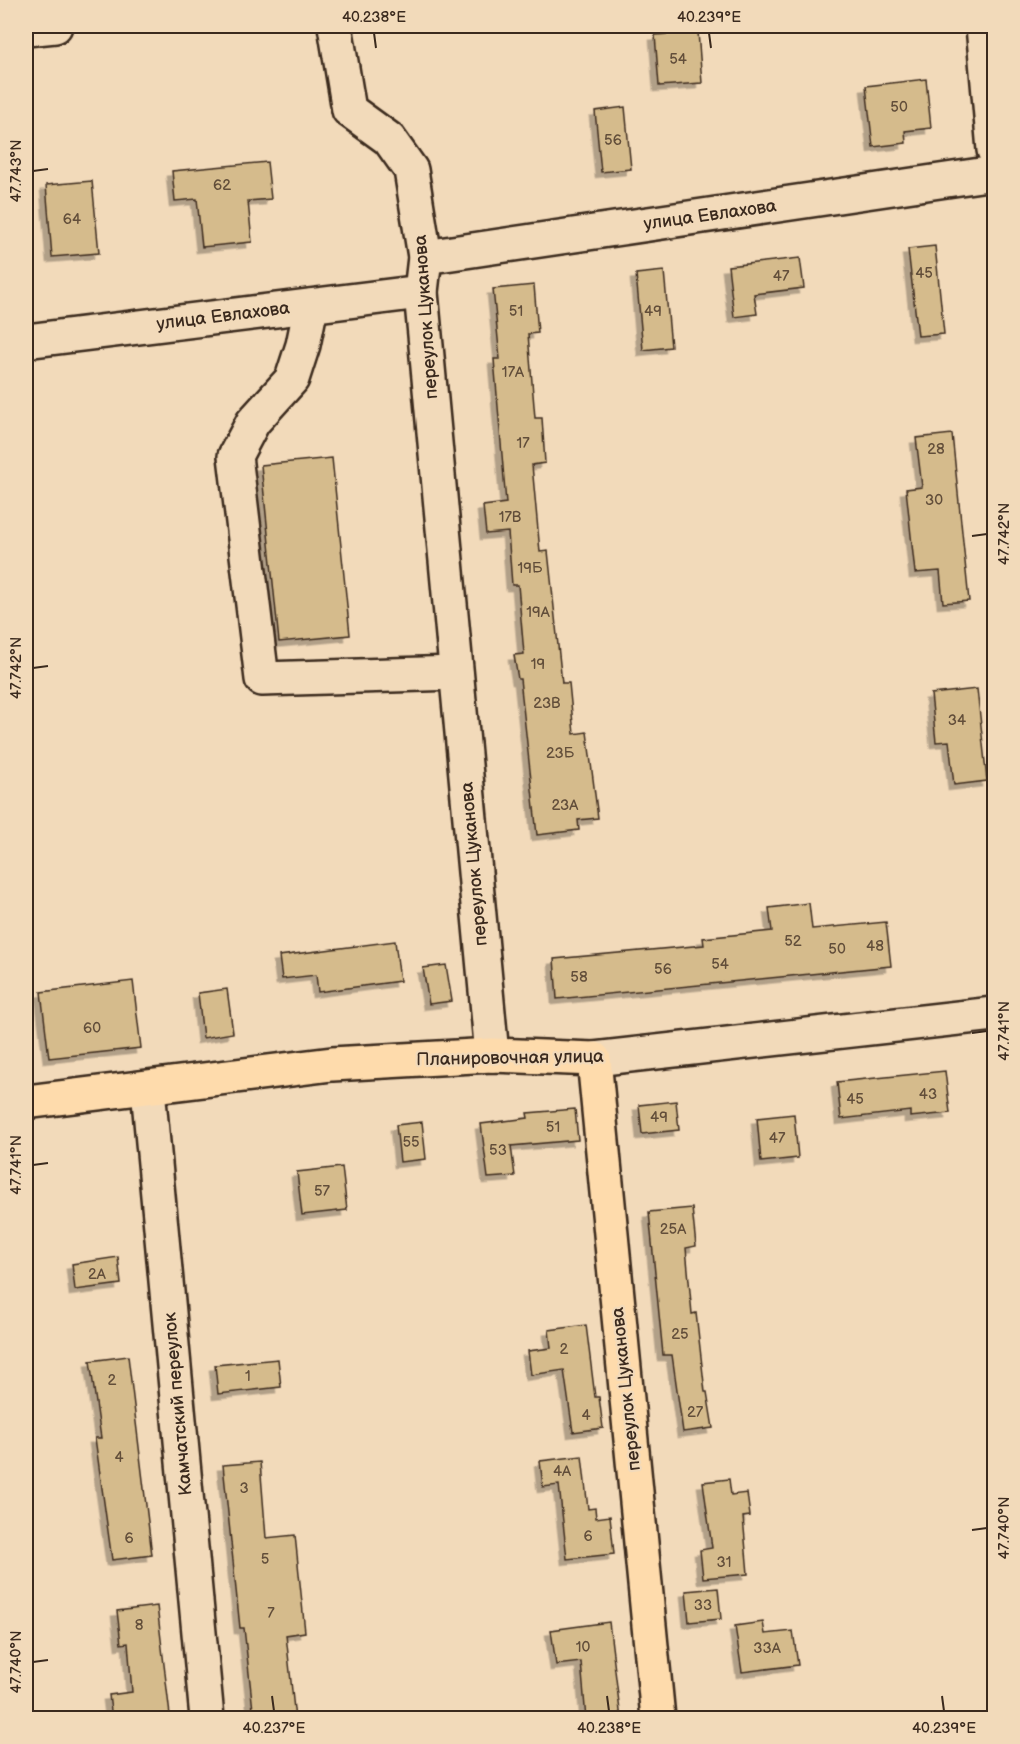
<svg xmlns="http://www.w3.org/2000/svg" width="1020" height="1744" font-family="'Balsamiq Sans',sans-serif">
  <style>
    .building { fill: #d5bb8c; stroke: #3b2a1e; stroke-width: 1.5; filter: url(#shadow) }
    .lines { fill: none; stroke-linecap: round; stroke-linejoin: round }
    .minor-casing { stroke: #3b2a1e; stroke-width: 38 }
    .major-casing { stroke: #3b2a1e; stroke-width: 38 }
    .minor { stroke: #f2daba; stroke-width: 33 }
    .major { stroke: #fedbac; stroke-width: 33 }
    .ticks { fill: none; stroke: #3b2a1e; stroke-width: 2 }
    .labels { text-anchor: middle; dominant-baseline: central; stroke-width: 4.5; stroke-linejoin: round; paint-order: stroke }
    .number-label { font-size: 15px; fill: #624e3a }
    .street-label { font-size: 18px; fill: #3b2a1e; stroke: #f2daba }
    .neatline { fill: none; stroke: #3b2a1e; stroke-width: 2 }
    .ticks-label { font-size: 15px; text-anchor: middle; fill: #3b2a1e }
  </style>
  <defs>
    <filter id="shadow"><feDropShadow dx="-5.5" dy="5.5" stdDeviation="0" flood-color="#0004"/></filter>
  </defs>
  <rect width="100%" height="100%" fill="#f2daba"/>
  <filter id="ink" filterUnits="userSpaceOnUse"><feTurbulence type="fractalNoise" baseFrequency=".0167" numOctaves="2"/><feDisplacementMap in="SourceGraphic" scale="12" xChannelSelector="R" yChannelSelector="G"/><feConvolveMatrix kernelMatrix="1 2 1 2 8 2 1 2 1" color-interpolation-filters="sRGB"/></filter>
  <g filter="url(#ink)">
    <g class="building">
      <polygon points="698,32 702,83 659,86 655,35"/>
      <polygon points="926,79 931,128 905,131 906,143 873,147 866,86"/>
      <polygon points="625,107 631,169 601,172 595,111"/>
      <polygon points="267,162 271,199 248,201 252,242 202,247 197,199 175,201 172,171"/>
      <polygon points="92,181 99,253 52,257 46,185"/>
      <polygon points="935,246 944,334 918,336 908,249"/>
      <polygon points="800,258 804,288 754,294 757,314 734,317 728,266"/>
      <polygon points="664,271 671,347 643,350 636,274"/>
      <polygon points="534,285 538,333 528,334 535,418 542,418 545,463 532,465 540,552 548,551 562,683 569,683 574,734 587,732 598,818 578,820 579,830 537,835 520,679 518,679 514,655 524,654 518,585 512,585 508,532 486,534 483,506 506,503 494,359 500,359 493,289"/>
      <polygon points="952,434 969,601 943,603 940,571 915,573 906,489 922,487 916,438"/>
      <polygon points="332,458 350,635 279,642 261,465"/>
      <polygon points="977,689 987,781 954,785 949,741 936,742 931,694"/>
      <polygon points="809,903 812,929 886,922 891,966 557,999 554,959 704,945 703,938 772,931 769,908"/>
      <polygon points="395,941 400,981 318,992 316,975 282,979 279,956"/>
      <polygon points="446,965 452,1001 429,1004 423,968"/>
      <polygon points="133,981 141,1048 49,1058 41,992"/>
      <polygon points="227,989 233,1033 203,1038 198,993"/>
      <polygon points="945,1071 950,1113 910,1117 910,1111 841,1119 837,1082"/>
      <polygon points="676,1101 679,1130 642,1134 639,1105"/>
      <polygon points="575,1109 578,1140 511,1146 515,1176 488,1178 481,1124 528,1118 527,1113"/>
      <polygon points="794,1114 798,1158 761,1162 757,1118"/>
      <polygon points="422,1122 426,1159 400,1162 396,1125"/>
      <polygon points="342,1167 347,1210 302,1215 297,1172"/>
      <polygon points="692,1208 696,1246 686,1248 692,1314 696,1313 705,1392 707,1392 713,1428 683,1432 672,1355 663,1355 649,1212"/>
      <polygon points="118,1257 121,1284 75,1290 72,1264"/>
      <polygon points="586,1325 595,1397 599,1397 603,1428 573,1432 564,1370 531,1375 528,1351 551,1348 549,1330"/>
      <polygon points="128,1356 152,1555 112,1560 95,1438 101,1438 90,1361"/>
      <polygon points="278,1359 281,1387 218,1394 215,1365"/>
      <polygon points="582,1456 588,1509 595,1508 596,1518 610,1516 614,1554 567,1559 559,1485 543,1487 540,1461"/>
      <polygon points="260,1462 266,1538 295,1535 305,1632 286,1635 295,1719 254,1719 244,1628 240,1628 223,1465"/>
      <polygon points="729,1479 731,1495 747,1493 750,1516 743,1517 748,1574 703,1578 700,1550 712,1548 703,1482"/>
      <polygon points="718,1588 721,1619 689,1622 686,1591"/>
      <polygon points="157,1606 170,1715 112,1719 109,1695 132,1692 128,1643 121,1644 117,1611"/>
      <polygon points="609,1622 621,1719 586,1719 581,1662 556,1665 551,1630"/>
      <polygon points="763,1622 765,1634 793,1631 798,1665 742,1672 735,1626"/>
    </g>
    <g class="lines">
      <defs>
        <g id="minor">
          <polyline points="335,26 349,110 389,139 411,170 425,257 421,292 492,1055"/>
          <polyline points="983,26 994,150"/>
          <polyline points="26,29 55,26"/>
          <polyline points="425,257 994,173"/>
          <polyline points="311,306 303,345 292,379 253,422 235,456 262,679 456,673"/>
          <polyline points="26,341 421,292"/>
          <polyline points="594,1059 994,1014"/>
          <polyline points="148,1089 207,1718"/>
        </g>
        <polyline id="major" points="26,1102 332,1064 492,1055 594,1059 658,1718"/>
      </defs>
      <use href="#minor" class="minor-casing"/>
      <use href="#major" class="major-casing"/>
      <use href="#minor" class="minor"/>
      <use href="#major" class="major"/>
    </g>
  </g>
  <path class="ticks" d="M374,33L376,48M709,33L711,48M33,171L48,169M972,536L987,534M33,668L48,666M972,1033L987,1031M33,1165L48,1163M972,1530L987,1528M33,1662L48,1660M272,1696L274,1711M607,1696L609,1711M942,1696L944,1711"/>
  <g class="labels">
    <g class="number-label">
      <text x="678" y="59">54</text>
      <text x="899" y="107">50</text>
      <text x="613" y="140">56</text>
      <text x="222" y="185">62</text>
      <text x="72" y="219">64</text>
      <text x="924" y="273">45</text>
      <text x="781" y="276">47</text>
      <text x="516" y="311">51</text>
      <text x="653" y="311">49</text>
      <text x="513" y="372">17А</text>
      <text x="523" y="443">17</text>
      <text x="936" y="449">28</text>
      <text x="934" y="500">30</text>
      <text x="510" y="517">17В</text>
      <text x="530" y="568">19Б</text>
      <text x="538" y="612">19А</text>
      <text x="538" y="664">19</text>
      <text x="547" y="703">23В</text>
      <text x="957" y="720">34</text>
      <text x="560" y="753">23Б</text>
      <text x="565" y="805">23А</text>
      <text x="793" y="941">52</text>
      <text x="875" y="946">48</text>
      <text x="837" y="949">50</text>
      <text x="720" y="964">54</text>
      <text x="663" y="969">56</text>
      <text x="579" y="977">58</text>
      <text x="92" y="1028">60</text>
      <text x="928" y="1094">43</text>
      <text x="855" y="1099">45</text>
      <text x="659" y="1117">49</text>
      <text x="553" y="1127">51</text>
      <text x="777" y="1138">47</text>
      <text x="411" y="1142">55</text>
      <text x="498" y="1150">53</text>
      <text x="322" y="1191">57</text>
      <text x="673" y="1229">25А</text>
      <text x="97" y="1274">2А</text>
      <text x="680" y="1334">25</text>
      <text x="564" y="1349">2</text>
      <text x="248" y="1376">1</text>
      <text x="112" y="1380">2</text>
      <text x="695" y="1412">27</text>
      <text x="586" y="1415">4</text>
      <text x="119" y="1457">4</text>
      <text x="562" y="1471">4А</text>
      <text x="244" y="1488">3</text>
      <text x="588" y="1536">6</text>
      <text x="129" y="1538">6</text>
      <text x="265" y="1559">5</text>
      <text x="724" y="1562">31</text>
      <text x="703" y="1605">33</text>
      <text x="271" y="1613">7</text>
      <text x="139" y="1625">8</text>
      <text x="583" y="1647">10</text>
      <text x="767" y="1648">33А</text>
    </g>
    <g class="street-label">
      <text transform="translate(710 215) rotate(-8)">улица Евлахова</text>
      <text transform="translate(223 316) rotate(-7)">улица Евлахова</text>
      <text transform="translate(426 317) rotate(-94)">переулок Цуканова</text>
      <text transform="translate(474 864) rotate(-95)">переулок Цуканова</text>
      <text transform="translate(510 1058) rotate(-1)">Планировочная улица</text>
      <text transform="translate(626 1389) rotate(-96)">переулок Цуканова</text>
      <text transform="translate(178 1404) rotate(-95)">Камчатский переулок</text>
    </g>
  </g>
  <rect width="1020" height="1744" fill="none" stroke="#f2daba" stroke-width="66"/>
  <rect x="33" y="33" width="954" height="1678" class="neatline"/>
  <g class="ticks-label">
    <text x="374" y="22">40.238°E</text>
    <text x="709" y="22">40.239°E</text>
    <text transform="translate(16 171) rotate(-90)" y="5">47.743°N</text>
    <text transform="translate(1004 534) rotate(-90)" y="5">47.742°N</text>
    <text transform="translate(16 668) rotate(-90)" y="5">47.742°N</text>
    <text transform="translate(1004 1031) rotate(-90)" y="5">47.741°N</text>
    <text transform="translate(16 1165) rotate(-90)" y="5">47.741°N</text>
    <text transform="translate(1004 1528) rotate(-90)" y="5">47.740°N</text>
    <text transform="translate(16 1662) rotate(-90)" y="5">47.740°N</text>
    <text x="274" y="1733">40.237°E</text>
    <text x="609" y="1733">40.238°E</text>
    <text x="944" y="1733">40.239°E</text>
  </g>
</svg>
